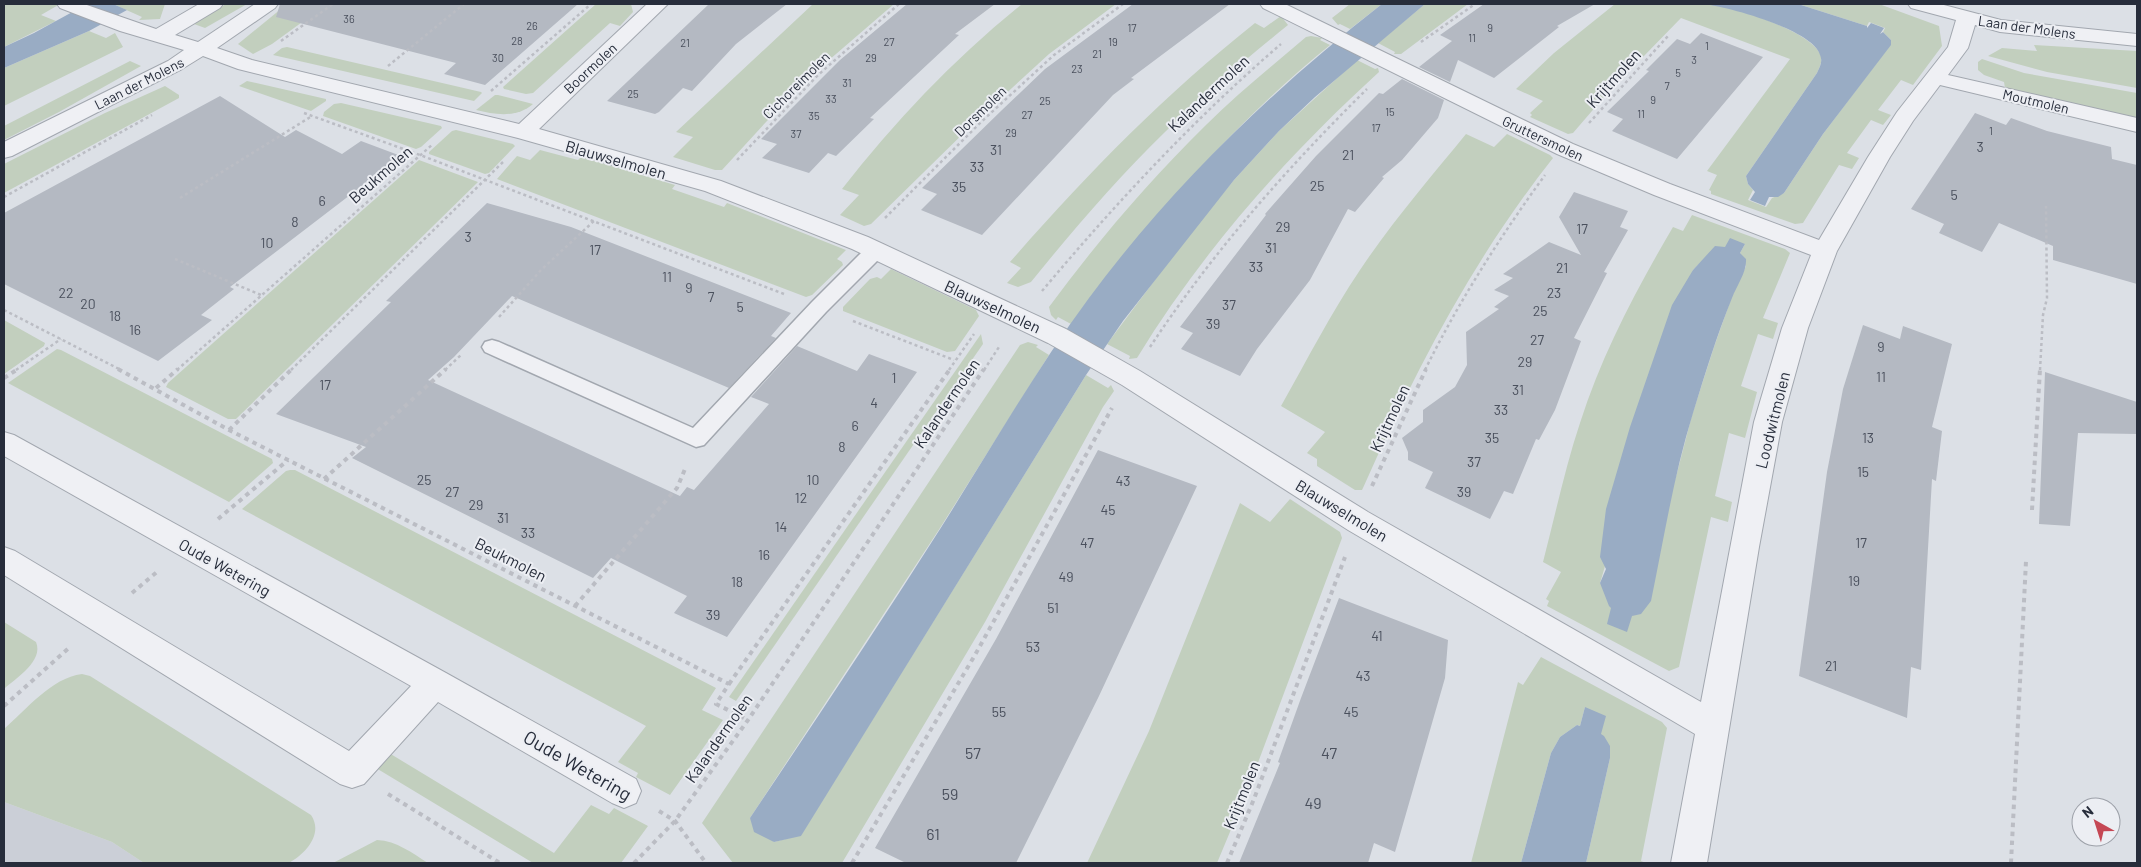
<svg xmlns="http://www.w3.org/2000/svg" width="2141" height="867" font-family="Barlow,sans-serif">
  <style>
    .built { fill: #cbcfd7 }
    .green { fill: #c2cfbe; fill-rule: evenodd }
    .water { fill: #99acc4 }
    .building { fill: #b4b9c2 }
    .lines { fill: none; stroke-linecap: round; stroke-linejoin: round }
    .lane-casing { stroke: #a2a7af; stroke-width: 3 }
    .street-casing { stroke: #a2a7af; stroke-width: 2 }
    .path-far1 { stroke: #bbbdc4; stroke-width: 2.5; stroke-dasharray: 3 3; stroke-linecap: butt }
    .path { stroke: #bbbdc4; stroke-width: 4; stroke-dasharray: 4.5 4.5; stroke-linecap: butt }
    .lane { fill: #eff0f4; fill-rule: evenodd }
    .street { fill: #eff0f4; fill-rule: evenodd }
    .labels { text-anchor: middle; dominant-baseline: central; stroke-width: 4; stroke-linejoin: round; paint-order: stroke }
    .far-number-label { font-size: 11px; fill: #4a505d }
    .far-street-label { font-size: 14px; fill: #272d3b; stroke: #eceef3 }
    .number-label { font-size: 14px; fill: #4a505d }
    .street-label { font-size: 16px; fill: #272d3b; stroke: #eceef3 }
    .near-number-label { font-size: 16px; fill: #4a505d }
    .near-street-label { font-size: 19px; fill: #272d3b; stroke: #eceef3 }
  </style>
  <rect width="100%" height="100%" fill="#dce0e6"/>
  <polygon class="built" points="4,802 112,842 144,863 4,863"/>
  <g class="green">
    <polygon points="4,4 60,4 41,15 56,21 4,47"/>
    <polygon points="113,4 165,4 160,19 139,20 142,17"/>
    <polygon points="226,4 247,4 205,28 194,24"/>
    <polygon points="287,4 327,4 272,44 253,54 238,44"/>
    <polygon points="596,4 631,4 633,12 620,26 610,23 533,93 526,94 504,89 503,87"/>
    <polygon points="813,4 894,4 814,73 766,122 722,170 715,170 673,157 693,137 676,132"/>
    <path d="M1022,4H1116L1049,54L977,120L871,224L864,226L840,215L859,195L842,189C895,121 955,58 1022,4Z"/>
    <polygon points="1350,4 1382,4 1350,29 1340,24 1338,25 1332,18"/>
    <polygon points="1425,4 1468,4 1401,54 1394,54 1395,52 1378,43"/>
    <path d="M1615,4C1644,4 1674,2 1704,4C1730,5 1805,29 1819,52C1824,59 1820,66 1817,73L1746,176L1748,184L1753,190L1748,200L1766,207L1772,198L1784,193L1823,134L1891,44V40L1883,32L1885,28L1869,22L1867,26L1798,4H1879L1939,26L1942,46L1913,85L1901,80L1878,110L1891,115L1883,125L1871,120L1847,153L1859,158L1852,169L1839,165L1803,223L1795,224L1711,194V191L1709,190L1717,175L1707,171L1790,59L1681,18L1604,97L1573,133L1568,134L1530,117L1532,115L1530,113L1543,101L1516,89L1554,53Z"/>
    <path d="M1281,16L1288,25C1246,59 1204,94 1165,132C1117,179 1073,230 1031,282L1018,287L1007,283L1021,268L1010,262C1087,174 1163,96 1255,23L1264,28Z"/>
    <polygon points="89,31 106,38 115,33 123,47 4,106 4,68"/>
    <path d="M1311,36L1322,38L1320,40L1330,45C1278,87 1232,133 1187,182C1146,227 1106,274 1071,324L1058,317L1056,320L1051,315L1049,307C1097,242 1148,182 1206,125C1237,94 1272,66 1306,37Z"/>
    <polygon points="2034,45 2137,51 2137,88 2047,72 1988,56 2002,48 2037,51"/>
    <polygon points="287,47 481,92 482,93 474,101 273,55 282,48"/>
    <polygon points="1982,59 2024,73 2137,93 2137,119 2005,88 2004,82 1984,75 1978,70 1978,62"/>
    <path d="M1357,60L1375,69L1378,68L1379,72C1286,157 1203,250 1137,358L1129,359L1130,356L1107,344L1190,233L1234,180L1279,131Z"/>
    <polygon points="130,61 141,66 59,112 4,140 4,126"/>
    <polygon points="247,81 326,99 326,101 311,111 239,86"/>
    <polygon points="165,86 179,95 179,98 4,193 4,164 105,113"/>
    <path d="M495,95H498L533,104C517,118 496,115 476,110Z"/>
    <polygon points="341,103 441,126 442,128 421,147 416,149 323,116 324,112 334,104"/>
    <polygon points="456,130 513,144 515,146 489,173 485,174 429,154 429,152 452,131"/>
    <path d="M1466,134L1494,147L1507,134L1550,155L1553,158C1473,259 1415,371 1363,488L1362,490H1355L1317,466V459L1307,453L1325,432L1281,406C1307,360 1331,313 1360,270C1392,222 1430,178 1466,134Z"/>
    <polygon points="540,150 578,160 581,157 675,185 672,189 724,207 727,203 846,250 837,259 842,262 843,265 812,295 806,297 497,179 517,156 530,160"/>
    <polygon points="419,160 478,182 236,419 228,419 166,387 168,383"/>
    <path d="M1692,215L1785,249L1790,253L1763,318L1778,323L1773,339L1758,334L1741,386L1757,392L1745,438L1729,433L1715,496L1732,502L1728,522L1711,517L1679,667L1669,671L1547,606L1549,601L1546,599L1561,572L1543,562C1555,516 1565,468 1580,423C1602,354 1636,290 1673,227L1683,231ZM1745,244L1740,253L1746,266L1732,296L1714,347L1692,415L1677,473L1632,616L1600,583L1693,270C1709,253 1721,247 1745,244Z"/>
    <polygon points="891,269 976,310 979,316 955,351 947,352 843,311 843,307 870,279 877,277 881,279"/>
    <polygon points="4,320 45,343 44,346 4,374"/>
    <polygon points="981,334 983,344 736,701 729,697"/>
    <polygon points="1028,342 1038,345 1036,347 1049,355 940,528 750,818 774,842 801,835 1086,375 1108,388 1111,385 1114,391 1103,407 985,622 842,863 733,863 702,823 1020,345"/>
    <polygon points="57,349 61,350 272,459 273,463 229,502 8,383"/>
    <polygon points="290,470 295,470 716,688 702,710 723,720 670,795 636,777 638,773 618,762 646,726 242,509 286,471"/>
    <polygon points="1290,499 1340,532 1342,538 1250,784 1217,863 1087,863 1149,731 1240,503 1270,522"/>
    <path d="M4,622L36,642C44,661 16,678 4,689Z"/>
    <polygon points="1541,657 1662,722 1667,728 1641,861 1646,863 1586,863 1610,758 1601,735 1585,707 1580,726 1577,725 1560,737 1551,753 1521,863 1471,863 1518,682 1523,685"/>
    <path d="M82,674L90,676L311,815C324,834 305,854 289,863H144L112,842L4,802V729C26,710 51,678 82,674Z"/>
    <polygon points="389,753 554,853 591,805 609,814 614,808 648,826 621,863 533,863 376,768"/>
    <path d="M377,840C397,841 412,853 428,863H333Z"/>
  </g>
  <g class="water">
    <polygon points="87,4 113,4 127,10 89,31 4,68 4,47 34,33"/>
    <path d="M1382,4H1425L1315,97L1279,131L1234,180L1123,321L1086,375L801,836L774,842L754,832L750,818C815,721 880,624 942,526C990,450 1035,371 1089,298C1172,186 1273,89 1382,4Z"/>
    <path d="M1704,4H1798L1867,26V28L1871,23L1884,28L1880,34L1883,32L1891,40V45L1823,134L1784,193L1778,197H1769L1765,206L1750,200L1755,192L1748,184L1746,176L1817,73C1820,66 1823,62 1820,55C1813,30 1729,7 1704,4Z"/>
    <path d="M1730,238L1745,244L1740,253L1746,259C1747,272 1737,285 1732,298C1717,335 1705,374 1693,413C1674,474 1664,538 1651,601L1641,614L1632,616L1627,632L1607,624L1611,608L1609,606L1600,583L1606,569L1600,557L1606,509L1630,427L1672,305L1693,270L1715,246L1725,247Z"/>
    <polygon points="1585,707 1606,716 1601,734 1604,736 1610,746 1610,758 1586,863 1521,863 1551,753 1560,737 1577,725 1580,726"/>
  </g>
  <g class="building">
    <polygon points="280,4 578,4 485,85 444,74 456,63 276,17"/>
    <polygon points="709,4 787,4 736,44 692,91 683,88 659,112 655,114 607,101"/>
    <polygon points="907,4 995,4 955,34 959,35 870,118 874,119 836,156 828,153 809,173 762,158 777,144 761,139 840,60"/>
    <polygon points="1133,4 1230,4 1131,78 1134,79 1113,95 982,235 921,210 937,194 922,188 1002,110 1045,69"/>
    <polygon points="1484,4 1595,4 1557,26 1559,27 1494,78 1458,60 1450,82 1419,67 1452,41 1440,35"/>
    <polygon points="1701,33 1763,57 1677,159 1612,131 1623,119 1607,112 1649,71 1646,70 1677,39 1690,44"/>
    <polygon points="1402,79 1444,100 1438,118 1402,160 1382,177 1384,178 1355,212 1348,209 1310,280 1257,349 1240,376 1181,349 1193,333 1180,327 1266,215 1265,214 1316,156 1379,93 1383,94"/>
    <polygon points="220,96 285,137 296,130 342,154 361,141 401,156 230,287 234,289 201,315 212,320 158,361 4,284 4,213"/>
    <polygon points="1975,113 2006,125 2011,118 2047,131 2111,147 2112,159 2137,165 2137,284 2053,260 2053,246 1999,223 1982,252 1939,233 1944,224 1911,209"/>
    <polygon points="1574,192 1628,211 1620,227 1628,230 1604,272 1607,273 1574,338 1581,341 1555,410 1539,440 1536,439 1513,494 1504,491 1490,519 1425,488 1433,472 1408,460 1408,452 1402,438 1423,422 1423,410 1455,387 1467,365 1466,332 1499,309 1494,307 1509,296 1494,290 1513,278 1503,274 1549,242 1581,255 1559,217"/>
    <polygon points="487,203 571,227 791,313 771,336 776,338 729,388 512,296 454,357 428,380 680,496 687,487 694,490 769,404 751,397 797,346 857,371 869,354 917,372 727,637 674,613 687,596 611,558 593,578 352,458 366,447 276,414 391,302 386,301"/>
    <polygon points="1863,325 1900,339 1903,326 1952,344 1932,427 1942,431 1936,481 1932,479 1921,670 1911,667 1907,718 1799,676 1827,472 1843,389"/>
    <polygon points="2045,372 2137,402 2137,434 2078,433 2070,526 2039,524"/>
    <polygon points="1098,450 1197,486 1099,696 1016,863 906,863 875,848 996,639"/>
    <polygon points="1339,598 1448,640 1445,678 1395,852 1374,843 1368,863 1239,863 1280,763 1278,762 1301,698"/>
  </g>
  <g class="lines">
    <defs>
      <polygon id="lane" points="876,244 883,245 885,250 883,255 826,312 704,445 696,447 485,352 482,347 485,342 492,340 499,342 693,428 812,302 869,245"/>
      <g id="street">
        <polygon points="57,4 84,4 156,29 199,4 223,4 220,8 175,35 198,42 255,4 278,4 275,8 217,48 252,60 519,124 647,4 668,4 539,129 721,181 868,237 1066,329 1140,371 1368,512 1701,702 1754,422 1782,328 1811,255 1654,195 1557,154 1263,8 1260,4 1285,4 1573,144 1670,184 1819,240 1868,157 1897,112 1948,47 1956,20 1911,8 1908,4 1940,4 2001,20 2137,34 2137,46 2000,32 1975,25 1968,48 1948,75 2137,118 2137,132 1940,85 1913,121 1890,157 1837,251 1808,328 1782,422 1759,547 1707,863 1671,863 1695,734 1348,530 1122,385 1048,343 852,249 705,191 518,138 238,69 203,56 182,69 12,156 4,158 4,142 168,61 184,50 120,31 60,8"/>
        <polygon points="4,432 14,435 446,673 636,779 641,791 636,803 624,808 612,803 438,702 364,784 352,788 340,784 4,575 4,547 15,551 349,751 411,686 4,456"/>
      </g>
    </defs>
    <use href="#lane" class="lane-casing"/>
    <use href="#street" class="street-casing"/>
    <g class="path-far1">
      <polyline points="281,41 333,4"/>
      <polyline points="1421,42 1475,4"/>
      <polyline points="388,66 464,4"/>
      <polyline points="491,91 591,4"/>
      <polyline points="304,113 420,155 784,294"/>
      <polyline points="1589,123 1668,36"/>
      <polyline points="737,160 818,75 899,4"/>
      <polyline points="4,197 152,115"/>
      <polyline points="180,198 312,116"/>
      <polyline points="885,218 981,122 1054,55 1123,4"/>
      <polyline points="175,259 261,295"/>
      <path d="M1042,291C1116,203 1194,119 1281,44"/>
      <polyline points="4,310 121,370"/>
      <polyline points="499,317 541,270 594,221"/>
      <polyline points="853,321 954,360"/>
      <path d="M1150,347C1213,252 1286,169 1367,89"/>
      <polyline points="16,370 61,339"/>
      <polyline points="177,370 433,144"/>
      <polyline points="291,370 504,161"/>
      <polyline points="445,370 461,355"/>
      <polyline points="949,370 974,334"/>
      <polyline points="984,370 999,347"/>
      <path d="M1425,370C1459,301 1500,237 1545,175"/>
      <polyline points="2040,370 2043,315 2047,298 2046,206"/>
    </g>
    <g class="path">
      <polyline points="118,369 229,430 729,684 716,704 748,720"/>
      <polyline points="4,378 18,369"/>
      <polyline points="156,388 178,369"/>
      <polyline points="229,430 292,369"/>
      <polyline points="324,479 446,369"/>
      <polyline points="1372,486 1426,369"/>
      <polyline points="2032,510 2040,369"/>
      <polyline points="218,519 288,460"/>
      <polyline points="132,593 158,571"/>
      <polyline points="575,606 677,488 685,469"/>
      <polyline points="729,684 950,369"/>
      <polyline points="4,706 71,646"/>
      <polyline points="388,794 500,863"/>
      <polyline points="659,811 675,821 706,863"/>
      <polyline points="634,863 675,821 748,720 984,369"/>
      <polyline points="852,863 975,655 1112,408"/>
      <polyline points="1227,863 1254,799 1345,557"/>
      <polyline points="2011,863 2026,561"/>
    </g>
    <use href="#lane" class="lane"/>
    <use href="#street" class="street"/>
  </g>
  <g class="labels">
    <g class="far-number-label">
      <text x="349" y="18">36</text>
      <text x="532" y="25">26</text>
      <text x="1132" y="27">17</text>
      <text x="1490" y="27">9</text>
      <text x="1472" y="37">11</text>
      <text x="517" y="40">28</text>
      <text x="889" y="41">27</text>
      <text x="1113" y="41">19</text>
      <text x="685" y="42">21</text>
      <text x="1707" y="45">1</text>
      <text x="1097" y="53">21</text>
      <text x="498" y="57">30</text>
      <text x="871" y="57">29</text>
      <text x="1694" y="59">3</text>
      <text x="1077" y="68">23</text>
      <text x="1678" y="72">5</text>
      <text x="847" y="82">31</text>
      <text x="1667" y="85">7</text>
      <text x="633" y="93">25</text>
      <text x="831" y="98">33</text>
      <text x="1653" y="99">9</text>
      <text x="1045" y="100">25</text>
      <text x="1390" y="111">15</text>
      <text x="1641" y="113">11</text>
      <text x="1027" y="114">27</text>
      <text x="814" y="115">35</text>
      <text x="1376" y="127">17</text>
      <text x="1991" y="130">1</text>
      <text x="1011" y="132">29</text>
      <text x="796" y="133">37</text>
    </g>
    <g class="far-street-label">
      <text transform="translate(2027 27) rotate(8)">Laan der Molens</text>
      <text transform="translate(590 68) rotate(-43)">Boormolen</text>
      <text transform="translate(139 83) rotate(-27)">Laan der Molens</text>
      <text transform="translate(796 85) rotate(-45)">Cichoreimolen</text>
      <text transform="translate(2036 101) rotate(13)">Moutmolen</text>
      <text transform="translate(980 111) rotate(-44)">Dorsmolen</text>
      <text transform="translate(1543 138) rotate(25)">Gruttersmolen</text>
    </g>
    <g class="number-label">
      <text x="1980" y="146">3</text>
      <text x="996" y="149">31</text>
      <text x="1348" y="154">21</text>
      <text x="977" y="166">33</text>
      <text x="1317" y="185">25</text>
      <text x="959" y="186">35</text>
      <text x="1954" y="194">5</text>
      <text x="322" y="200">6</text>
      <text x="295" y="221">8</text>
      <text x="1283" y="226">29</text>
      <text x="1582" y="228">17</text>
      <text x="468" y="236">3</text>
      <text x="267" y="242">10</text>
      <text x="1271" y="247">31</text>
      <text x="595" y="249">17</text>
      <text x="1256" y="266">33</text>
      <text x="1562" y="267">21</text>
      <text x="667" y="276">11</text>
      <text x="689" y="287">9</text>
      <text x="66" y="292">22</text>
      <text x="1554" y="292">23</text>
      <text x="711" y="296">7</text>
      <text x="88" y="303">20</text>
      <text x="1229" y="304">37</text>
      <text x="740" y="306">5</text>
      <text x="1540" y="310">25</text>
      <text x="115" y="315">18</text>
      <text x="1213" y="323">39</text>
      <text x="135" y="329">16</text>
      <text x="1537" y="339">27</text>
      <text x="1881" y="346">9</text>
      <text x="1525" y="361">29</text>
      <text x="1881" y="376">11</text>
      <text x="894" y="377">1</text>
      <text x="325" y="384">17</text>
      <text x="1518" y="389">31</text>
      <text x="874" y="402">4</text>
      <text x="1501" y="409">33</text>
      <text x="855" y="425">6</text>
      <text x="1492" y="437">35</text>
      <text x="1868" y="437">13</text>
      <text x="842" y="446">8</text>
      <text x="1474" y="461">37</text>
      <text x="1863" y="471">15</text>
      <text x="424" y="479">25</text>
      <text x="813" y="479">10</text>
      <text x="1123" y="480">43</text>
      <text x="452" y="491">27</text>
      <text x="1464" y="491">39</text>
      <text x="801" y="497">12</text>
      <text x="476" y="504">29</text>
      <text x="1108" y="509">45</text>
      <text x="503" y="517">31</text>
      <text x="781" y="526">14</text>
      <text x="528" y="532">33</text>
      <text x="1087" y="542">47</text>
      <text x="1861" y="542">17</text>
      <text x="764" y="554">16</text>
      <text x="1066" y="576">49</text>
      <text x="1854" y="580">19</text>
      <text x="737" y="581">18</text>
      <text x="1053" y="607">51</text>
      <text x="713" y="614">39</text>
      <text x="1377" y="635">41</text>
      <text x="1033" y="646">53</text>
      <text x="1831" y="665">21</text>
      <text x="1363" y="675">43</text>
      <text x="999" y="711">55</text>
      <text x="1351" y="711">45</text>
    </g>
    <g class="street-label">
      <text transform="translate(1613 78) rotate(-48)">Krijtmolen</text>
      <text transform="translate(1208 93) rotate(-43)">Kalandermolen</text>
      <text transform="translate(616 159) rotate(16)">Blauwselmolen</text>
      <text transform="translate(380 174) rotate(-41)">Beukmolen</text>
      <text transform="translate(993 306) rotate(25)">Blauwselmolen</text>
      <text transform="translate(946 403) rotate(-56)">Kalandermolen</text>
      <text transform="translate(1389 418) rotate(-65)">Krijtmolen</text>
      <text transform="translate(1772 420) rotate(-76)">Loodwitmolen</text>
      <text transform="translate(1342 510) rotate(31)">Blauwselmolen</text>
      <text transform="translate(511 559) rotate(27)">Beukmolen</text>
      <text transform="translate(225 567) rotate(29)">Oude Wetering</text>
      <text transform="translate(718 738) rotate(-55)">Kalandermolen</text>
      <text transform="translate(1241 795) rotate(-68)">Krijtmolen</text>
    </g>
    <g class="near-number-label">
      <text x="973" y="752">57</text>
      <text x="1329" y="752">47</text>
      <text x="950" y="793">59</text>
      <text x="1313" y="802">49</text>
      <text x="933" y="833">61</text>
    </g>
    <g class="near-street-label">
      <text transform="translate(578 765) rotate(30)">Oude Wetering</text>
    </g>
  </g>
  <rect width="2141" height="867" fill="none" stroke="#272d3b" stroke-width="10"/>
  <g transform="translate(2096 822) rotate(321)"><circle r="24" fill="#eceef3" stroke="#9da1a9"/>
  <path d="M0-4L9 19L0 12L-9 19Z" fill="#c54754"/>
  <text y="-8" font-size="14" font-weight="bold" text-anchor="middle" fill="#272d3b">N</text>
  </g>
</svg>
